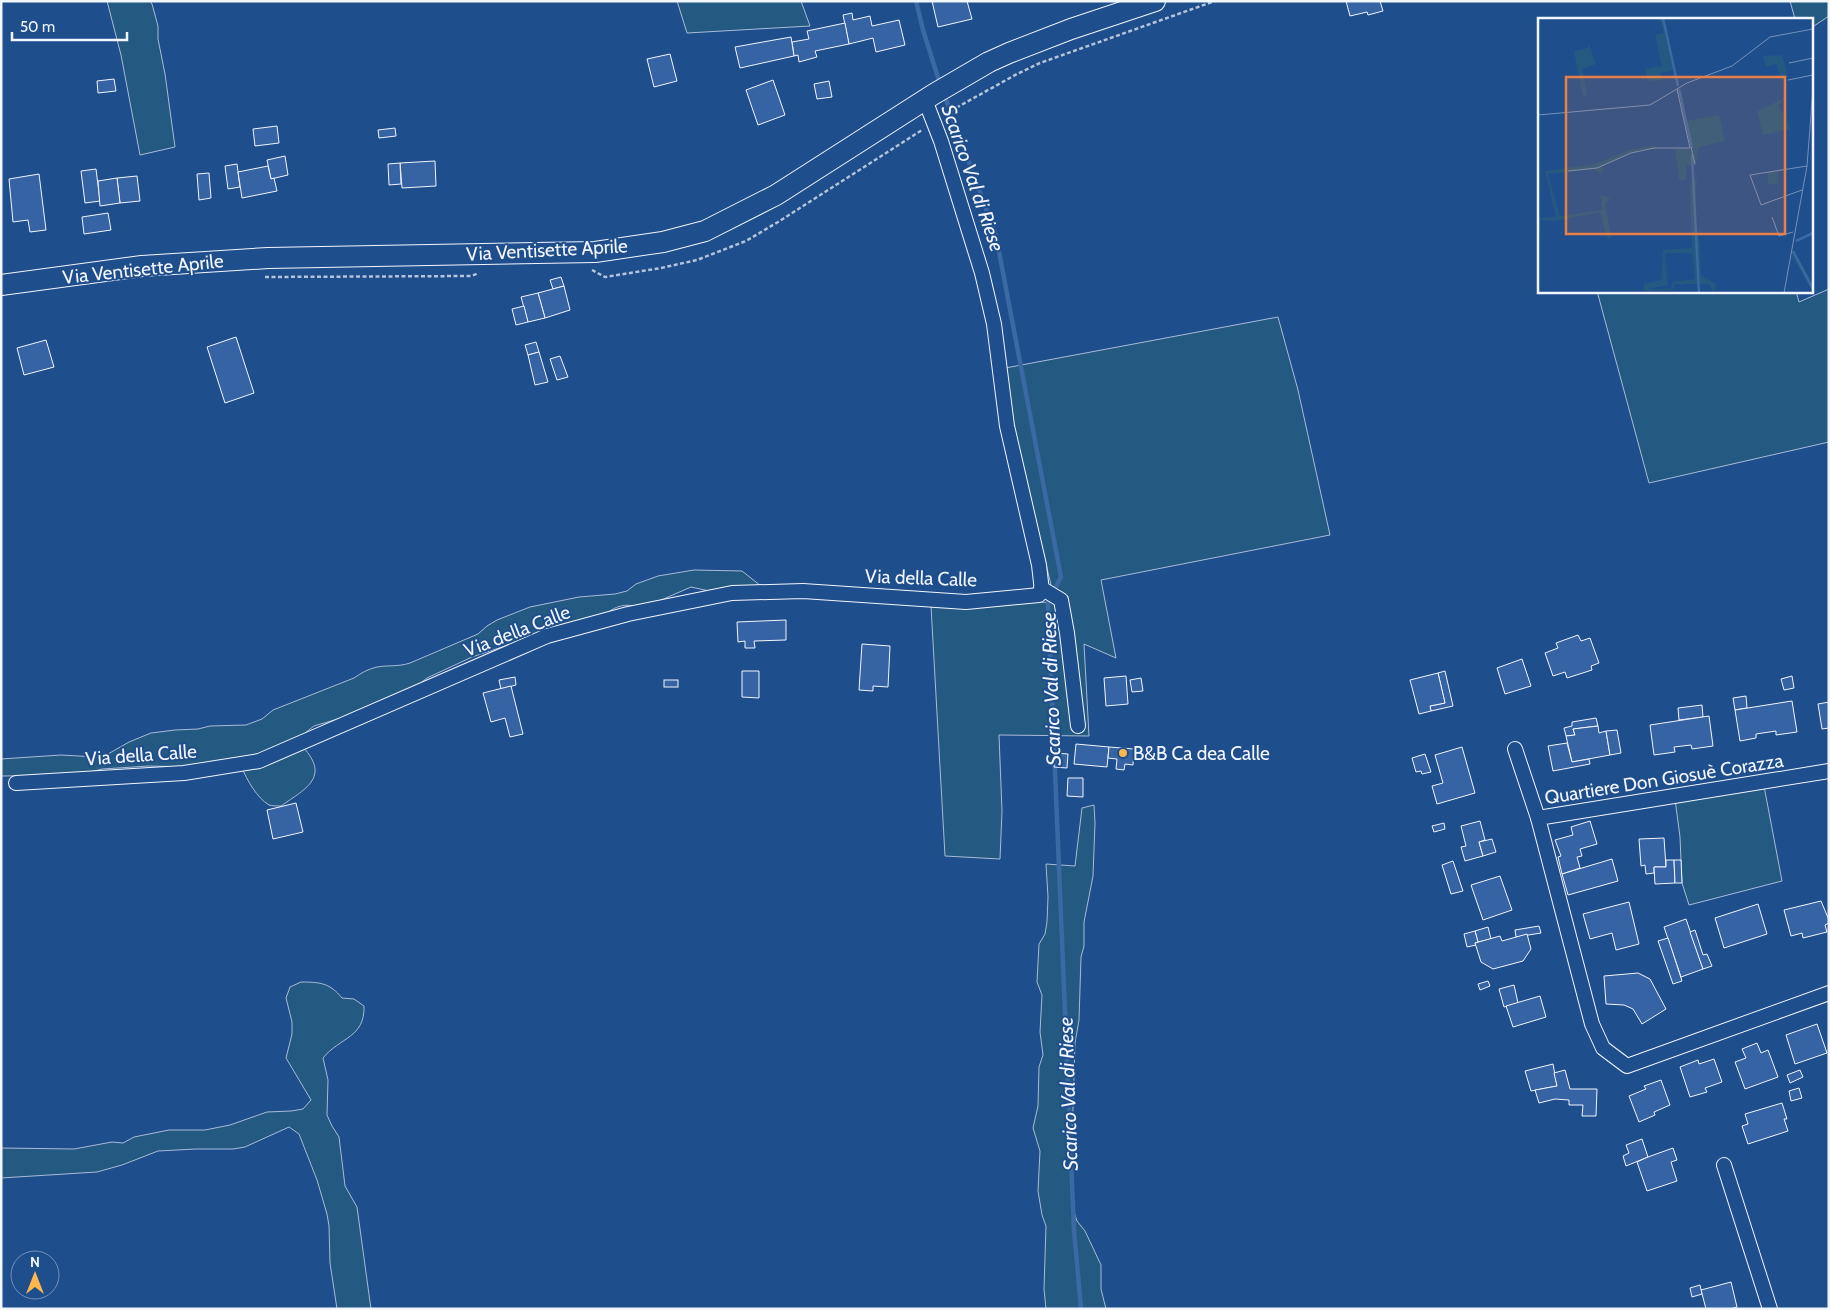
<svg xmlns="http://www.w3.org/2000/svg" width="1830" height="1310" font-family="Cabin,sans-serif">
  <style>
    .green { fill: #245a82; stroke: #a8bbd7 }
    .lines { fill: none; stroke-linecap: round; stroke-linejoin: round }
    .stream { stroke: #3b69a3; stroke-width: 4.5 }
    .building { fill: #3563a3; stroke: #f2f6ff }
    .street-casing { stroke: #f2f6ff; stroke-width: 16 }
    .secondary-casing { stroke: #f2f6ff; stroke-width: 22 }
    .path { stroke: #b3c4dc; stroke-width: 2.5; stroke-dasharray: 4 2.5; stroke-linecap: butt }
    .street { stroke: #1f4e8c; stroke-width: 14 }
    .secondary { stroke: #1f4e8c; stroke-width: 20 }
    .poi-dot { fill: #ffb74d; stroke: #1f4e8c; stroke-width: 2 }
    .labels { text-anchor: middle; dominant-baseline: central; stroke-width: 4; stroke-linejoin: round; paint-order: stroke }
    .street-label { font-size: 19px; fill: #f2f6ff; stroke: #1f4e8c }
    .poi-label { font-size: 19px; fill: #f2f6ff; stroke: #1f4e8c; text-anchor: start }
    .water-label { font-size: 20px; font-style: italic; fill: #f2f6ff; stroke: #1f4e8c }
    .inset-river { fill: none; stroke: #3b69a3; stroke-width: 2.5 }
    .inset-road { fill: none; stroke: #7391ba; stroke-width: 1 }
    .view { fill: #ea8049; fill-opacity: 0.15; stroke: #ea8049; stroke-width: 2.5 }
    .inset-edge { fill: none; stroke: #f2f6ff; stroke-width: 2.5 }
  </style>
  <rect width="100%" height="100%" fill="#1f4e8c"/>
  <g class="green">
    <polygon points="107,1 150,1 152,4 158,26 158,39 165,74 175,147 140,155 121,55"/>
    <polygon points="677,1 801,1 810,26 687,33"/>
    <polygon points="1790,1 1829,1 1829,16 1811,28 1811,19 1795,19"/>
    <polygon points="1829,289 1829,442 1649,483 1597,291 1796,291 1799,302"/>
    <polygon points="1278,317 1298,390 1330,535 1101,580 1116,658 1084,644 1089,736 999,735 1002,811 1000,859 945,856 931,606 911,605 1055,602 1000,369"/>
    <path d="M694,570L742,571L761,586L768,599L742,598L691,587L643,608C623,602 614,606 599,620L529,638L472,657L427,678L417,686L351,715L314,726L305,733L300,744C332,776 307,788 281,806C277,806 272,806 269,805C257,798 247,780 242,768L149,766L102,769L79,775L1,776V759L61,755L96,757L108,754L129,742L151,733L175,730L198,729L210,726L246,725L262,719L273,710L354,678C361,673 368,669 377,667C388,665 398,667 410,663L478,634L487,626L497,620L530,607L579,597L615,594L627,591L636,584L658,576Z"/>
    <polygon points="1764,786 1782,881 1689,905 1682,883 1680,837 1675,799"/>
    <polygon points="1094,805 1095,823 1093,876 1084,922 1084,946 1081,957 1079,1020 1075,1043 1071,1172 1073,1209 1077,1221 1085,1231 1101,1265 1101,1289 1106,1309 1046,1309 1044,1289 1046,1226 1042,1215 1038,1191 1040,1151 1033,1128 1038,1106 1039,1067 1043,1055 1040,1032 1042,995 1037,982 1039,944 1045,934 1047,922 1048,897 1046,864 1075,866 1082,808"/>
    <path d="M301,982C320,982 330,983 342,998L354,999L364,1006C365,1038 340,1037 323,1058L328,1080L327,1115L332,1126L339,1137L345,1186L357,1207L371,1309H337L330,1263L329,1226L327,1214L317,1180L299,1134L289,1127L245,1147L233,1149H196L158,1151L122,1165L97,1172L1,1178V1148L74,1149L112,1142L123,1143L134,1137L169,1130H205L230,1125L267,1112L291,1111L303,1109L311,1100L286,1058L292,1034V1022L286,998L290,987Z"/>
  </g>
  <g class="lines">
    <g class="stream">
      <polyline points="916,1 923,30 940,84"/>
      <polyline points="944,94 996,236 1061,577 1048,602 1074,1230 1081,1309"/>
    </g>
  </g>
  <g class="building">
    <polygon points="932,1 967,1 972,19 938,27"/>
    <polygon points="1346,1 1380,1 1383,11 1368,15 1367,12 1350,16"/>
    <polygon points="852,13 853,20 870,16 872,26 899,20 905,45 876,52 873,38 849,44 843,15"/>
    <polygon points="845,23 849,44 815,51 817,57 799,62 798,55 794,56 792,42 809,39 807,31"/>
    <polygon points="791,37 794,56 740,68 735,47"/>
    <polygon points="670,54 677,81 654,87 647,59"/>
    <polygon points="114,79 116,91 98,93 97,81"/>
    <polygon points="773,80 785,115 758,125 746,90"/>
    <polygon points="829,81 832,97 817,99 814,84"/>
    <polygon points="277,126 279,143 255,146 253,129"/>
    <polygon points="395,128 396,136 379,138 378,130"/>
    <polygon points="285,156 288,175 271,179 267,160"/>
    <polygon points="435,161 436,186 402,188 400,163"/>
    <polygon points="400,163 401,184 389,185 388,164"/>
    <polygon points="237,164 240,187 228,189 225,166"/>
    <polygon points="268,166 271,179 274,178 277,191 242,198 238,172"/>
    <polygon points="96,169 100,201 85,203 81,171"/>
    <polygon points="209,173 211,198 199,200 197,174"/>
    <polygon points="39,174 46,230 30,232 28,220 13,222 9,179"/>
    <polygon points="137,176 140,201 120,203 117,178"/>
    <polygon points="117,178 120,203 100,206 98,181"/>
    <polygon points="108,213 111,230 84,234 82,217"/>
    <polygon points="561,277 564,286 553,289 550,280"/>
    <polygon points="564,286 570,310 545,318 538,293"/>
    <polygon points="538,293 545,318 528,322 521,297"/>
    <polygon points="524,306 528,322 516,325 512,309"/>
    <polygon points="236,337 254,393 225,403 207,347"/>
    <polygon points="46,340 54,367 24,375 17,348"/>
    <polygon points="536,342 539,352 528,355 525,345"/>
    <polygon points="539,352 548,382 535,385 528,355"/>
    <polygon points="560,356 568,377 557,380 550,359"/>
    <polygon points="786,620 786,640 754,641 755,648 745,648 745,641 738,642 737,622"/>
    <polygon points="1578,635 1581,641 1590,638 1599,663 1591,666 1592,670 1567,678 1565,672 1553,676 1545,653 1558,648 1556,643"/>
    <polygon points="862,644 890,646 888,687 873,686 873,691 859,690"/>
    <polygon points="1522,659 1531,686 1505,694 1497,668"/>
    <polygon points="742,671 759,671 759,698 742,697"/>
    <polygon points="1445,671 1453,706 1431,711 1430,706 1445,703 1438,673"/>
    <polygon points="1438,673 1445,703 1430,706 1431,711 1419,714 1410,680"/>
    <polygon points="1126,676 1128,704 1106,706 1104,678"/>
    <polygon points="1792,676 1794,688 1784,690 1781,679"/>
    <polygon points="515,677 516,685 501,689 499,680"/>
    <polygon points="1141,678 1143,691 1132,692 1130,680"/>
    <rect x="664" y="680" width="14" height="7"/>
    <polygon points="511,686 523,734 510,737 505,718 491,722 483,693"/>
    <polygon points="1746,696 1747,708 1735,710 1733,698"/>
    <polygon points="1792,701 1797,732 1776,735 1776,731 1756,734 1756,738 1740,741 1735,710"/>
    <polygon points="1829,702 1829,728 1822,729 1818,704"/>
    <polygon points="1702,705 1703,717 1679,720 1678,708"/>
    <polygon points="1709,716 1713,746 1692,749 1691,745 1674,747 1675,752 1654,755 1650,725"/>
    <polygon points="1596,718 1598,726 1573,729 1575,735 1566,736 1564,728 1572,726 1572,722"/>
    <polygon points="1598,726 1599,733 1606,731 1610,755 1572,762 1566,736 1575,735 1573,729"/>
    <polygon points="1617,730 1621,753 1610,755 1606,731"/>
    <polygon points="1567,743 1572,762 1589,759 1590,764 1553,771 1548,746"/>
    <polygon points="1076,744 1109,747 1107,767 1074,764"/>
    <polygon points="1109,747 1134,749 1133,765 1125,764 1124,770 1116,769 1117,759 1108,758"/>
    <polygon points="1462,747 1475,793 1437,804 1432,786 1443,783 1435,755"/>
    <polygon points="1055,753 1068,754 1067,768 1054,767"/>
    <polygon points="1425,754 1431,772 1422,774 1421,771 1416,772 1412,758"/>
    <polygon points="1068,778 1083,778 1083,797 1067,796"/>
    <polygon points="296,803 303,832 273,839 267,810"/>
    <polygon points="1480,821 1485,840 1479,842 1483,856 1465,861 1461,847 1466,846 1461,826"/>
    <polygon points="1590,821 1597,844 1580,849 1582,856 1577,857 1580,868 1562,874 1558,857 1561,856 1555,840 1573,835 1571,827"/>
    <polygon points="1444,823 1445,829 1434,832 1432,826"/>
    <polygon points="1664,838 1666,867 1654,867 1654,873 1646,874 1645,865 1641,866 1639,839"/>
    <polygon points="1492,839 1496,852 1483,856 1479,842"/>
    <polygon points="1612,859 1618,881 1568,895 1562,874"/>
    <polygon points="1666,860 1674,860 1675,883 1655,884 1654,867 1666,867"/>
    <polygon points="1674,860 1681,860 1682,883 1675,883"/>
    <polygon points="1453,861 1463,891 1451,894 1442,865"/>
    <polygon points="1500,876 1512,910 1483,920 1471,885"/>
    <polygon points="1821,901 1829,920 1829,923 1825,925 1827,932 1803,938 1802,933 1791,936 1784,910"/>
    <polygon points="1629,902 1639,944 1616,950 1612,933 1590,939 1583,914"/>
    <polygon points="1758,904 1767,934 1724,948 1715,918"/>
    <polygon points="1686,919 1703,969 1681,977 1664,927"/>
    <polygon points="1539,926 1541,933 1516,937 1515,930"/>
    <polygon points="1488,927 1491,939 1478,942 1475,931"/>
    <polygon points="1695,930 1703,955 1707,954 1712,966 1703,969 1690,932"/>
    <polygon points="1475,931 1478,942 1475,943 1476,945 1467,947 1464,934"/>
    <polygon points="1527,934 1531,949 1523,961 1493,969 1481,962 1475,943 1500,936 1502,941"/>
    <polygon points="1668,938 1682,981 1673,984 1658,941"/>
    <polygon points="1638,973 1650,979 1666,1009 1642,1024 1633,1009 1624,1005 1606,1004 1604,976"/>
    <polygon points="1488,981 1490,986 1480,990 1478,984"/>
    <polygon points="1514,985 1518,1003 1504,1007 1499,989"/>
    <polygon points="1540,996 1546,1017 1513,1027 1506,1006"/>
    <polygon points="1817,1024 1827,1053 1795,1064 1786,1035"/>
    <polygon points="1757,1043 1761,1053 1768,1050 1778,1077 1745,1089 1735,1062 1746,1058 1742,1049"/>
    <polygon points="1714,1059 1722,1082 1705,1088 1707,1092 1690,1097 1680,1067 1698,1060 1699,1064"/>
    <polygon points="1553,1064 1557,1086 1531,1091 1525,1071"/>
    <polygon points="1565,1070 1570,1089 1597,1089 1596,1116 1582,1116 1583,1105 1569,1105 1569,1100 1555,1099 1539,1103 1535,1090 1557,1086 1554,1073"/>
    <polygon points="1800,1070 1803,1077 1790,1083 1787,1075"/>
    <polygon points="1661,1080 1670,1105 1654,1112 1655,1115 1639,1122 1629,1096 1646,1089 1644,1086"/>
    <polygon points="1799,1088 1802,1098 1791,1101 1789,1091"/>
    <polygon points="1782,1103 1787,1119 1784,1119 1788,1131 1748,1144 1742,1126 1748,1124 1745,1114"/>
    <polygon points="1642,1139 1648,1157 1626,1166 1623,1156 1629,1153 1626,1145"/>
    <polygon points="1673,1148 1677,1160 1671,1162 1677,1181 1647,1191 1637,1162 1648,1157"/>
    <polygon points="1731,1282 1737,1307 1730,1309 1706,1309 1701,1290"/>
    <polygon points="1700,1285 1702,1294 1692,1297 1690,1288"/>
  </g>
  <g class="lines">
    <defs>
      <g id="street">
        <polyline points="1041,588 1061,600 1067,633 1078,726"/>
        <polyline points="1515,749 1538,818"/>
        <polyline points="1829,771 1538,818 1592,1024 1603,1048 1627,1066 1829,993"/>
        <polyline points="16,783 184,773 259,761 547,636 628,614 732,593 803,591 966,602 1039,595 1042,591 1039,565 1007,426 994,324 982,273 941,141 925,100"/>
        <polyline points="1724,1165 1770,1309"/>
      </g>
      <polyline id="secondary" points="1,285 142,266 268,258 595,252 663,242 705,231 776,195 934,94 989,62 1009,53 1071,29 1155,1"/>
    </defs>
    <use href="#street" class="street-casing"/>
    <use href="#secondary" class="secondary-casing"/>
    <g class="path">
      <polyline points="945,114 1017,74 1040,63 1215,1"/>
      <polyline points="592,270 605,277 661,268 697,260 746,241 778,222 922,130"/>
      <polyline points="265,277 471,276 479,273"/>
    </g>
    <use href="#street" class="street"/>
    <use href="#secondary" class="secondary"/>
  </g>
  <circle class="poi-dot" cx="1123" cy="753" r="5"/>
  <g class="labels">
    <g class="street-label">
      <text transform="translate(547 250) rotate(-3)">Via Ventisette Aprile</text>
      <text transform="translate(143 269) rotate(-6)">Via Ventisette Aprile</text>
      <text transform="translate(921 578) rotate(2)">Via della Calle</text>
      <text transform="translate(517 631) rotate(-21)">Via della Calle</text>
      <text transform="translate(141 755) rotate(-4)">Via della Calle</text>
      <text transform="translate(1664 779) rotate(-9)">Quartiere Don Giosuè Corazza</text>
    </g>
    <g class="poi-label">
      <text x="1133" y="753">B&amp;B Ca dea Calle</text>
    </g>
    <g class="water-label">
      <text transform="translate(973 178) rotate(71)">Scarico Val di Riese</text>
      <text transform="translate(1051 689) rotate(-92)">Scarico Val di Riese</text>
      <text transform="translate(1068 1094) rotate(-92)">Scarico Val di Riese</text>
    </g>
  </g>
  <g transform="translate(1538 18)">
    <rect width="275" height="275" fill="#1f4e8c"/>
    <path d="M121,0H126L137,52L122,55L125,62L110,63L107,51L124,48L117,17L126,15ZM51,26L58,46L44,51L49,77L45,78L36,33L50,30ZM244,37L250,59L243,63L239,46L228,49L225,38ZM247,80L241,87L243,95L247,94L252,111L225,117L219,93ZM181,97L187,123L160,129L158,147H148V162H141L137,131H154L148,103ZM117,127V131L102,132L64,148L66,152L62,156L57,151L10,156L22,198L64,192L63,177L72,180L67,186L73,220H69L62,194L17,203L2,202L4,224L0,200L18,199L7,153L57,146L91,132ZM239,153L241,165L230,167L229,155ZM159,155L156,199L162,225L163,257L178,266L176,275L171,266H136L135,272L106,273V266L123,262L125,232L154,230L152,173L153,163H157ZM127,235H154L157,261L135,264L133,271H110L130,267ZM255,231L275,265V275L254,238Z" fill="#245a82" fill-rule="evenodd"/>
    <path class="inset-river" d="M125,0L140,68M141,71L154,130M154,137L161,275M258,223L275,215M255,233L275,271"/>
    <path class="inset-road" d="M251,45L275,40M250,62L275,57M0,97L112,87L149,65L194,48L232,19L275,11M153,129L157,146M30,153L59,150L93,135L116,130H152L139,71M264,172L223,187L212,157L269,148M234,199L241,218L255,214M246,275L269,148L275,70"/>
    <path class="view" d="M28,59H247V216H28Z"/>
    <rect width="275" height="275" class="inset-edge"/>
  </g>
  <rect width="1830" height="1310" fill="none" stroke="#f2f6ff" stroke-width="5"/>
  <g transform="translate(35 1275)"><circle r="24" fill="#1f4e8c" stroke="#7391ba"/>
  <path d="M0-4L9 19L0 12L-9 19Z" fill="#ffb74d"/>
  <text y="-8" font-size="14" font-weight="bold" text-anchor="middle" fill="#f2f6ff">N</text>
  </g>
  <path d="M12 32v8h115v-8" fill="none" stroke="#f2f6ff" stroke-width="2.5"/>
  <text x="20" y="32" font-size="15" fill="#f2f6ff" stroke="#1f4e8c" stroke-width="4" paint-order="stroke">50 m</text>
</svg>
